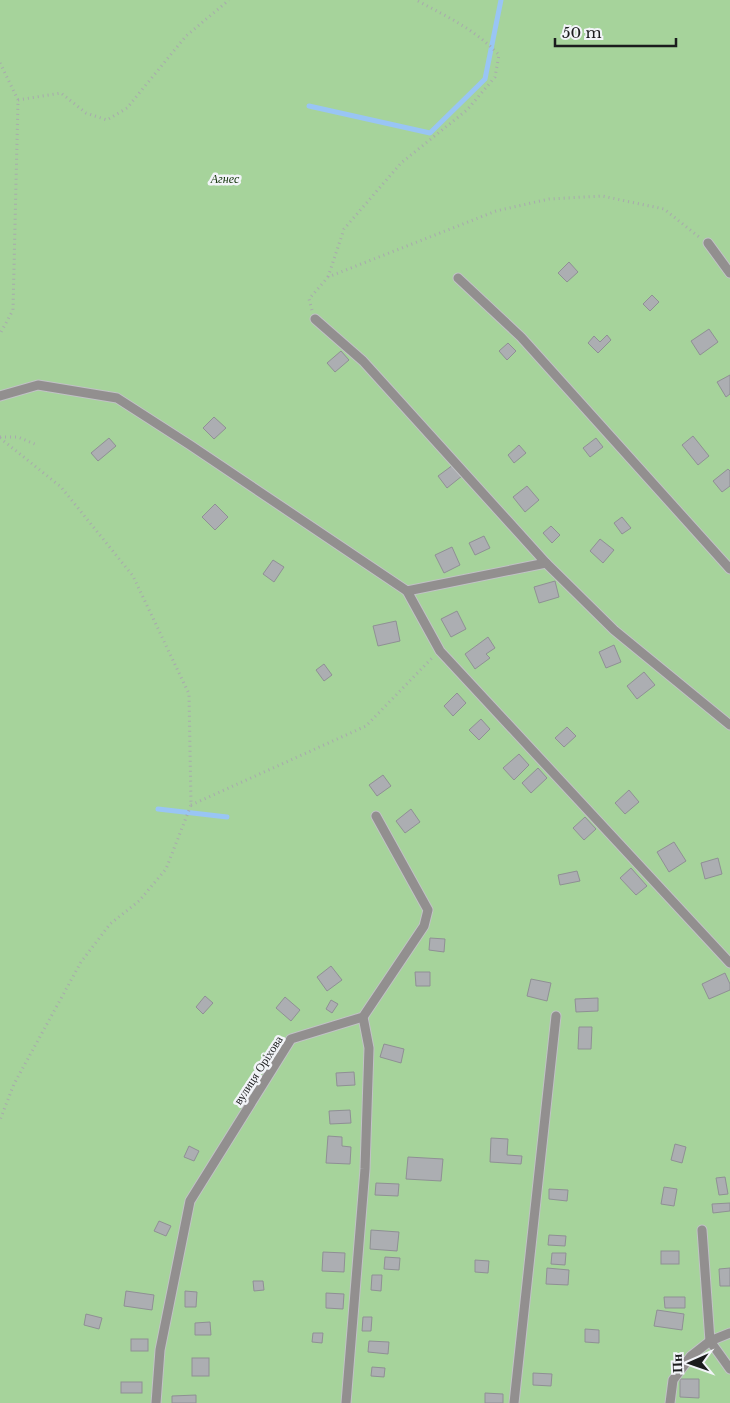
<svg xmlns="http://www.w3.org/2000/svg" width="730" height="1403" font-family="'Libre Baskerville',serif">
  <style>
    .green { fill: #a6d39b }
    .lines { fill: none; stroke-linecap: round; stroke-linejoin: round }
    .stream { stroke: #99c5f4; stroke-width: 5 }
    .building { fill: #acaeb2; stroke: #8f9094 }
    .service-casing { stroke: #c1c2c6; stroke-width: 11 }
    .path { stroke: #a8aaad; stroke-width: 3; stroke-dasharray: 1 4; stroke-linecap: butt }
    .service { stroke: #928f8f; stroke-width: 9 }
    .labels { text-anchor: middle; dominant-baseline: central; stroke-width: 5; stroke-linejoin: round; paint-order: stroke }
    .park-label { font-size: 12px; font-style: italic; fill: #113308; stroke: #f2f4f8 }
    .street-label { font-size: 12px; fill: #1b1c1d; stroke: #f2f4f8 }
  </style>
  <rect width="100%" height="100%" fill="#e5e7eb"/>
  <rect class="green" x="0" y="0" width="730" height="1403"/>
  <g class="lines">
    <g class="stream">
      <polyline points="309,106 430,133 485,79 501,0"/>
      <polyline points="158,809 227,817"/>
    </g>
  </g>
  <g class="building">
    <polygon points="569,262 578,272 567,282 558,273"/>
    <polygon points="652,295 659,302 650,311 643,304"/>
    <polygon points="709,329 718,342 700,355 691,341"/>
    <polygon points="607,335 611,340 598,353 588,343 594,336 600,342"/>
    <polygon points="508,343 516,351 507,360 499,351"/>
    <polygon points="341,351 349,360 335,372 327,363"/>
    <polygon points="730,375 730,394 726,397 717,382"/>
    <polygon points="214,417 226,428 214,439 203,428"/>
    <polygon points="693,436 709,456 698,465 682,445"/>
    <polygon points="109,438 116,446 98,461 91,453"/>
    <polygon points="596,438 603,447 590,457 583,448"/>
    <polygon points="519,445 526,453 514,463 508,455"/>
    <polygon points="453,465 462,476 447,488 438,476"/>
    <polygon points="728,469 730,471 730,486 722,492 713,481"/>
    <polygon points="527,486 539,500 525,512 513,497"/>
    <polygon points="215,504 228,517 215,530 202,517"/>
    <polygon points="622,517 631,528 622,534 614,523"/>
    <polygon points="551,526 560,535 552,543 543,533"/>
    <polygon points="484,536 490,548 475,555 469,543"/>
    <polygon points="600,539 614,550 603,563 590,551"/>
    <polygon points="452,547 460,565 444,573 435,555"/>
    <polygon points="273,560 284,567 274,582 263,574"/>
    <polygon points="555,581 559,597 539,603 534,587"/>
    <polygon points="457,611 466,629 451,637 441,619"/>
    <polygon points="396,621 400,641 378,646 373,626"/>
    <polygon points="488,637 495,648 486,654 490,658 475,669 465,654"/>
    <polygon points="614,645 621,662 606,668 599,652"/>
    <polygon points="324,664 332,675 324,681 316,670"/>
    <polygon points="644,672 655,685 637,699 627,686"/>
    <polygon points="457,693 466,703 453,716 444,706"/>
    <polygon points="481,719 490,729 479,740 469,730"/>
    <polygon points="567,727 576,736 564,747 555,738"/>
    <polygon points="519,754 529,765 514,780 503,768"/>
    <polygon points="538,768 547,778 531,793 522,783"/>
    <polygon points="383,775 391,786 377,796 369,785"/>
    <polygon points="629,790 639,802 625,814 615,803"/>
    <polygon points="411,809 420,822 405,833 396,821"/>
    <polygon points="585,817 596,829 584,840 573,828"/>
    <polygon points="674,842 686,861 669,872 657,852"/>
    <polygon points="718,858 722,874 705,879 701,863"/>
    <polygon points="631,868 647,886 636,895 620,878"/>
    <polygon points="577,871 580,881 560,885 558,875"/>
    <polygon points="430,938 445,939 444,952 429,950"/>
    <polygon points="331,966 342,980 327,991 317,977"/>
    <polygon points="415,972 430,972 430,986 416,986"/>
    <polygon points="725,973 730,984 730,990 709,999 702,984"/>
    <polygon points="531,979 551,983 547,1001 527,996"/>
    <polygon points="205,996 213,1003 203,1014 196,1007"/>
    <polygon points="285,997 300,1010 291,1021 276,1008"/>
    <polygon points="598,998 598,1011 576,1012 575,999"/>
    <polygon points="331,1000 338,1004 332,1013 326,1009"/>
    <polygon points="579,1027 592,1027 591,1049 578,1049"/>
    <polygon points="384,1044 404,1049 401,1063 380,1057"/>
    <polygon points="354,1072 355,1085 337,1086 336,1073"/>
    <polygon points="350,1110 351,1123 330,1124 329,1111"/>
    <polygon points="328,1136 342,1137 342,1146 351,1147 350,1164 326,1163"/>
    <polygon points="491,1138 508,1139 507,1155 522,1156 521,1164 490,1162"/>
    <polygon points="675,1144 686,1147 682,1163 671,1160"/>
    <polygon points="189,1146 199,1151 194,1161 184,1157"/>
    <polygon points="408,1157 443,1159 441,1181 406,1179"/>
    <polygon points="725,1177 728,1194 719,1195 716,1178"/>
    <polygon points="376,1183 399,1184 398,1196 375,1195"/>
    <polygon points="664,1187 677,1189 674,1206 661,1204"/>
    <polygon points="549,1189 568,1190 567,1201 549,1199"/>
    <polygon points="730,1203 730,1211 713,1213 712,1204"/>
    <polygon points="159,1221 171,1226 166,1236 154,1231"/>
    <polygon points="371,1230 399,1232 397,1251 370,1249"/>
    <polygon points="549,1235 566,1236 565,1246 548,1245"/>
    <rect x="661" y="1251" width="18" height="13"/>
    <polygon points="323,1252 345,1253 344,1272 322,1271"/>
    <polygon points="552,1253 566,1253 565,1265 551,1264"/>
    <polygon points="385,1257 400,1258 399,1270 384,1269"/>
    <polygon points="475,1260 489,1261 488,1273 475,1272"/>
    <polygon points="547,1268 569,1270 568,1285 546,1284"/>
    <polygon points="730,1268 730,1286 720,1286 719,1269"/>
    <polygon points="372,1275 382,1275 381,1291 371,1290"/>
    <polygon points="253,1281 263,1281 264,1290 254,1291"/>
    <polygon points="126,1291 154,1295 152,1310 124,1306"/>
    <polygon points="185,1291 197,1292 196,1307 185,1307"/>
    <polygon points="326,1293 344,1294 343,1309 326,1308"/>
    <polygon points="664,1297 685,1297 685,1308 665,1308"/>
    <polygon points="657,1310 684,1314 682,1330 654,1326"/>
    <polygon points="86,1314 102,1318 99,1329 84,1325"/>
    <polygon points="363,1317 372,1317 371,1331 362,1331"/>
    <polygon points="210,1322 211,1335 195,1335 195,1323"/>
    <polygon points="585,1329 599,1330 599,1343 585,1342"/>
    <polygon points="313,1333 323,1333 322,1343 312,1342"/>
    <rect x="131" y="1339" width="17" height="12"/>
    <polygon points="369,1341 389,1342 388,1354 368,1352"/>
    <rect x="192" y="1358" width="17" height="18"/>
    <polygon points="372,1367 385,1368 384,1377 371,1376"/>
    <polygon points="533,1373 552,1374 551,1386 533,1385"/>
    <polygon points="680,1379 699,1379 699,1398 680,1397"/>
    <rect x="121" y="1382" width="21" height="11"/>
    <polygon points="485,1393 503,1394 503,1403 485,1403"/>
    <polygon points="196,1395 196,1403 172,1403 172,1396"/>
  </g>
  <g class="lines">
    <defs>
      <g id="service">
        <polyline points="708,243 730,273"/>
        <polyline points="458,278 521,337 730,569"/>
        <polyline points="315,319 363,361 546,563 614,630 730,725"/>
        <polyline points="0,396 38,385 117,398 190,445 407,591 440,651 730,963"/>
        <polyline points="407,591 546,563"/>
        <polyline points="702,1230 710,1341 730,1369"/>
        <polyline points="156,1403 160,1350 190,1201 291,1039 363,1017 424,926 428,910 376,816"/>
        <polyline points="346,1403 365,1169 369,1048 363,1017"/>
        <polyline points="514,1403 556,1016"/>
        <polyline points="670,1403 673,1380 691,1356 710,1341 730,1333"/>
      </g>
    </defs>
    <use href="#service" class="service-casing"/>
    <g class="path">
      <polyline points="0,63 18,100 13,310 0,334"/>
      <polyline points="18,100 61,93 86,113 107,120 127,108 186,36 229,0"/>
      <path d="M328,277L344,229L401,163L467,110L495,77L499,55C476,30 446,16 416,0"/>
      <polyline points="312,310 309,299 328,277 496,211 549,199 602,196 664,209 699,237"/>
      <polyline points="0,437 18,437 37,445"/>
      <polyline points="0,438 61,487 133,576 189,694 191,805 166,869 139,901 110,924 81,962 14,1084 0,1120"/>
      <polyline points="191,805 366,726 432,658"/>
    </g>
    <use href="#service" class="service"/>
  </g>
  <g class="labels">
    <g class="park-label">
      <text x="225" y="178">Агнес</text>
    </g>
    <g class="street-label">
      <text transform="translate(258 1070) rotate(-57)">вулиця Оріхова</text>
    </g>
  </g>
  <g transform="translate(690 1363) rotate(268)" stroke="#f2f4f8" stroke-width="4" paint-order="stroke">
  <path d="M0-4L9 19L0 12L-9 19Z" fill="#1b1c1d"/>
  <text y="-8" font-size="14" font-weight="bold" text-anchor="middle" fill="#1b1c1d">Пн</text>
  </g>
  <path d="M555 38v8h121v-8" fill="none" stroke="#1b1c1d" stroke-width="2.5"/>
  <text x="562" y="38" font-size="15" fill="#1b1c1d" stroke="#f2f4f8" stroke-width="4" paint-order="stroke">50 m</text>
</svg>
